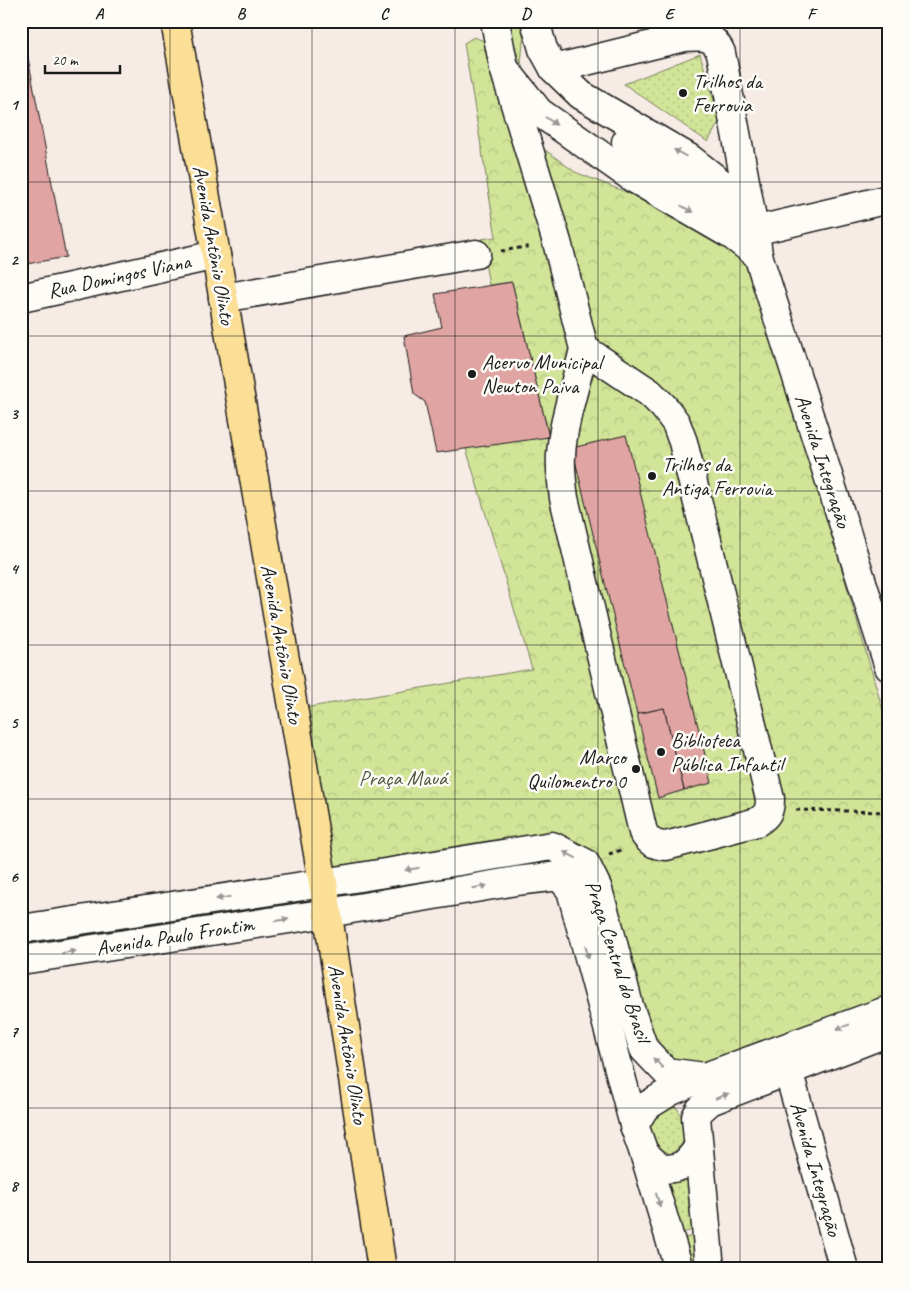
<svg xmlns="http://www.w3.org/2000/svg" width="910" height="1290" font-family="Caveat,sans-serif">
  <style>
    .grass { fill: url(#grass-dots); stroke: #76805a }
    .park { fill: url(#park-crowns); stroke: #76805a }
    .building { fill: #e0a5a3; stroke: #1c1c1c }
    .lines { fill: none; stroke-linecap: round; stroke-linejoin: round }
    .minor-casing { stroke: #1c1c1c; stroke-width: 31 }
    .major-casing { stroke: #1c1c1c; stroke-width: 31 }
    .path { stroke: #1c1c1c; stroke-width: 3; stroke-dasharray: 4 4; stroke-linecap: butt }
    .minor { stroke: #fdfcf7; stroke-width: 28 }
    .major { stroke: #fbdf96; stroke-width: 28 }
    .oneway { fill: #989794 }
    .grid { fill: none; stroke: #1c1c1c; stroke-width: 1; stroke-opacity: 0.55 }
    .poi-dot { fill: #1c1c1c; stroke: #fdfcf7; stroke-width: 2 }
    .labels { text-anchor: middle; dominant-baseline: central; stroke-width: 5; stroke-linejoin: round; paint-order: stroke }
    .poi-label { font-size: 21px; fill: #1c1c1c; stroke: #fdfcf7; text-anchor: start }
    .street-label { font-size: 21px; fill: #1c1c1c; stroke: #fdfcf7 }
    .park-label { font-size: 21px; fill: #525841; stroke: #fdfcf7 }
    .neatline { fill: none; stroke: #1c1c1c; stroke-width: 2 }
    .grid-label { font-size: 16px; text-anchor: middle; font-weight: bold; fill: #1c1c1c }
  </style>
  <defs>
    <pattern id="grass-dots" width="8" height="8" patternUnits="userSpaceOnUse" patternTransform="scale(1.25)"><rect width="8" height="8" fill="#d1e498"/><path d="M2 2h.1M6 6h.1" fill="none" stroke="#b3c382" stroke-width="1.8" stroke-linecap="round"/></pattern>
    <pattern id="park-crowns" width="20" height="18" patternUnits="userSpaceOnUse" patternTransform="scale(1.25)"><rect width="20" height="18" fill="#d1e498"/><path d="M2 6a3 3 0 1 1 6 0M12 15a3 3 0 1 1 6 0" fill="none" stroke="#b3c382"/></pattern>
  </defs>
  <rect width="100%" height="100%" fill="#f7ebe6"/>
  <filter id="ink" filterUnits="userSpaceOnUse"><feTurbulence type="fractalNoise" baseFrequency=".02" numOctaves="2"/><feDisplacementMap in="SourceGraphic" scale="10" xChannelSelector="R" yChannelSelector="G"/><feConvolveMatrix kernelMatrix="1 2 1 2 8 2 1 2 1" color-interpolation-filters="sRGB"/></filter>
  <g filter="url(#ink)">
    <g class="grass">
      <polygon points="505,21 525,21 521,64"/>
      <polygon points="700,54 720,120 708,142 624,84"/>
      <path d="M666,1105L677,1108C688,1126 691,1143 670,1154C655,1146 653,1138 648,1123Z"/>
      <polygon points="695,1171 696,1229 679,1234 659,1177 672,1183 685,1178"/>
      <polygon points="697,1235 698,1269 690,1269 681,1239"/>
    </g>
    <polygon class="park" points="474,37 486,42 492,55 499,103 533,141 575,172 709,225 755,271 889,731 889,998 718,1065 674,1061 654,1043 589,857 332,875 304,708 532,669 466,448 549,436 512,282 489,285 481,239 496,237 464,43"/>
    <g class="building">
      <polygon points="21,21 66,257 21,265"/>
      <polygon points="512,282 549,437 436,453 425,402 414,394 404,336 442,327 435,294"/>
      <polygon points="626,435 712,783 684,790 664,708 637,714 572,448"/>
      <polygon points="664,708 684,790 658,798 637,714"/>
    </g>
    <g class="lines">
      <defs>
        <g id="minor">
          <polyline points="495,21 504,68 539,112 633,178 733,236 758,255"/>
          <polyline points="535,21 543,49 554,69 581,95 689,158 735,194 751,214 755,231 758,255 889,667"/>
          <path d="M504,68L557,242L584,349L650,393L664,407L676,423L683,442L770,799C770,811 767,816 757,822L666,846C654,845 649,842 643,832L564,498C562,484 560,470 561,455C563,420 576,384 584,349"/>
          <path d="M554,69L684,37C703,36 713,34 721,53L751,213"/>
          <polyline points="626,142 707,196 740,227"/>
          <polyline points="737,235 889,199"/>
          <polyline points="21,298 216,255"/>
          <polyline points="223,298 476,254"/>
          <polyline points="21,929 323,883 552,846 585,863 597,887 608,924 629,1006 644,1049 666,1072 705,1077 889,1010"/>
          <polyline points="21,960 328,913 516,881 559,876 571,890 634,1125"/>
          <polyline points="788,1070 844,1269"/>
          <path d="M644,1153L661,1169C682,1169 686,1165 698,1148"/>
          <polyline points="679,1269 644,1153 634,1125 645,1107 671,1091 704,1077"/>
          <polyline points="710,1269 696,1117 700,1110 710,1101 889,1032"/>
        </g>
        <polyline id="major" points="175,21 216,255 323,883 382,1269"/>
      </defs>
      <use href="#minor" class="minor-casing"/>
      <use href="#major" class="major-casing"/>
      <g class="path">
        <polyline points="501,251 532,246"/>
        <polyline points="796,810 889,812"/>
        <polyline points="609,854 624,849"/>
      </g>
      <use href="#minor" class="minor"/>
      <use href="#major" class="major"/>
    </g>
    <defs><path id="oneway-solid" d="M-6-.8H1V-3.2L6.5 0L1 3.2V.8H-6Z" transform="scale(1.25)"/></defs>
    <g class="oneway">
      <use href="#oneway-solid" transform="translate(551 121) rotate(35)"/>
      <use href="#oneway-solid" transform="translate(680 153) rotate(-150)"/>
      <use href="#oneway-solid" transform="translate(687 209) rotate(30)"/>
      <use href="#oneway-solid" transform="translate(570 855) rotate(-153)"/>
      <use href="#oneway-solid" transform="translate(412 869) rotate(171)"/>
      <use href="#oneway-solid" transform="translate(480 887) rotate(-10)"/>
      <use href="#oneway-solid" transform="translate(223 898) rotate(171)"/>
      <use href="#oneway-solid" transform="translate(282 920) rotate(-9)"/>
      <use href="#oneway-solid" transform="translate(69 952) rotate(-9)"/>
      <use href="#oneway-solid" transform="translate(587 952) rotate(75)"/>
      <use href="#oneway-solid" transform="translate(843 1027) rotate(160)"/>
      <use href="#oneway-solid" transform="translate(658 1063) rotate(-134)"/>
      <use href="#oneway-solid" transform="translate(722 1096) rotate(-22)"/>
      <use href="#oneway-solid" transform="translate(658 1200) rotate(73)"/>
    </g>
  </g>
  <path class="grid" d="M170,21V1269M312,21V1269M455,21V1269M598,21V1269M740,21V1269M21,182H889M21,336H889M21,491H889M21,645H889M21,799H889M21,954H889M21,1108H889"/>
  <g class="poi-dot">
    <circle cx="683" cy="93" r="5"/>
    <circle cx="472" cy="374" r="5"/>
    <circle cx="652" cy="476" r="5"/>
    <circle cx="661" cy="752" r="5"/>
    <circle cx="636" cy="769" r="5"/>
  </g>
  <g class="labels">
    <g class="poi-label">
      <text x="693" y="81">Trilhos da<tspan x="693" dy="24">Ferrovia</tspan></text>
      <text x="482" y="362">Acervo Municipal<tspan x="482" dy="24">Newton Paiva</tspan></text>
      <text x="662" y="464">Trilhos da<tspan x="662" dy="24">Antiga Ferrovia</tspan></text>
      <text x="671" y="740">Biblioteca<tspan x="671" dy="24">Pública Infantil</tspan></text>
      <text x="626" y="757" text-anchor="end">Marco<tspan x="626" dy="24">Quilomentro 0</tspan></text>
    </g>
    <g class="street-label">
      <text transform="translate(214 245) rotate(80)">Avenida Antônio Olinto</text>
      <text transform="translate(119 276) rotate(-12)">Rua Domingos Viana</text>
      <text transform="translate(823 461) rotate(72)">Avenida Integração</text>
      <text transform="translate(282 644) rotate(80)">Avenida Antônio Olinto</text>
      <text transform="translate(175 936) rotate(-9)">Avenida Paulo Frontim</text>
      <text transform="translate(618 961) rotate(72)">Praça Central do Brasil</text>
      <text transform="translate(348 1044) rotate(81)">Avenida Antônio Olinto</text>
      <text transform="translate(816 1169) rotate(74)">Avenida Integração</text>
    </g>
    <g class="park-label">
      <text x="403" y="778">Praça Mauá</text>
    </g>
  </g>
  <rect width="910" height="1290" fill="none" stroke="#fdfcf7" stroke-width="55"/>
  <path d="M45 65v8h75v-8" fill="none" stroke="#1c1c1c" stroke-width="2.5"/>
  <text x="52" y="65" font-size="15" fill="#1c1c1c" stroke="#fdfcf7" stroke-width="4" paint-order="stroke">20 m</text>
  <rect x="28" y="28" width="854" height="1234" class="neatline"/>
  <g class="grid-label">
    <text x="99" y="19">A</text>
    <text x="241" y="19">B</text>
    <text x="384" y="19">C</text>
    <text x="526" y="19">D</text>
    <text x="669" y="19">E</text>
    <text x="811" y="19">F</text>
    <text x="14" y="110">1</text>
    <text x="14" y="265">2</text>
    <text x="14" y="419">3</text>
    <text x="14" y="574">4</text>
    <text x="14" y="728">5</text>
    <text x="14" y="882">6</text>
    <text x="14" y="1037">7</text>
    <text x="14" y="1191">8</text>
  </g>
</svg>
